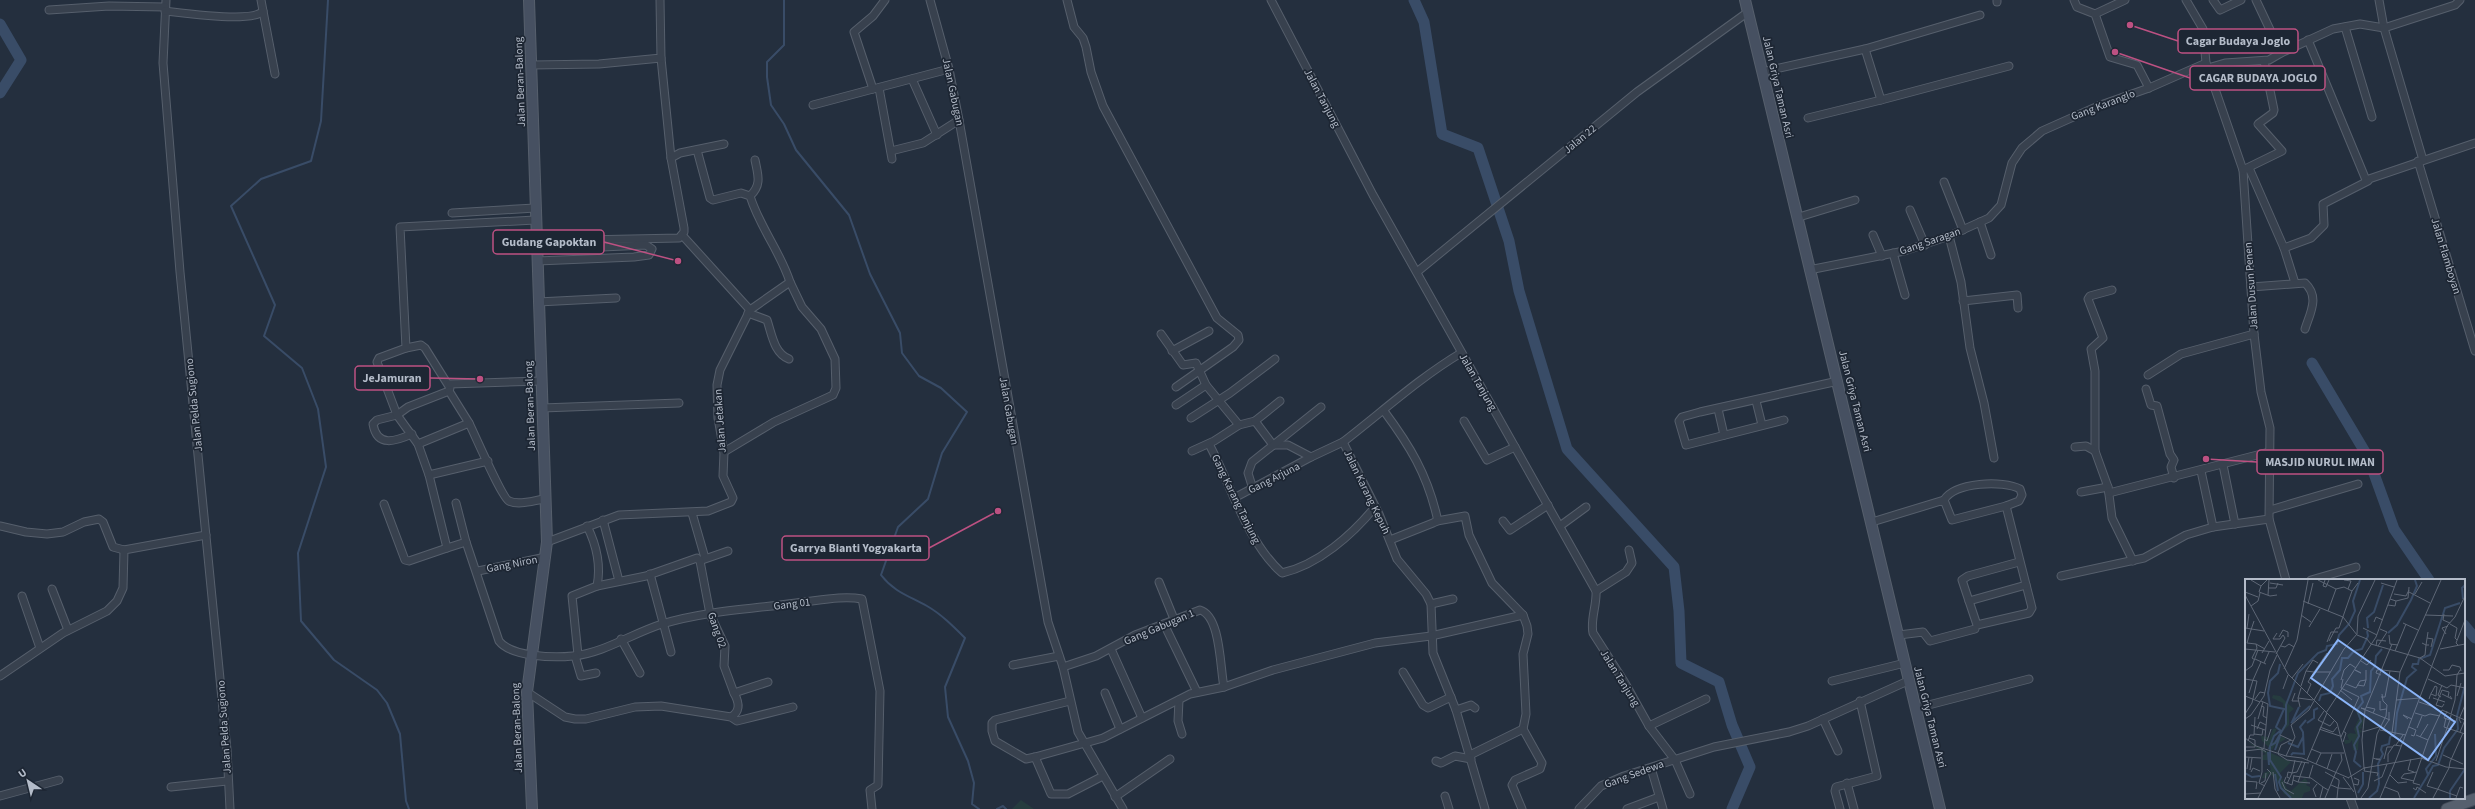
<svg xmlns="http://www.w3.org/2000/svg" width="2475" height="809" font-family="'Source Sans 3',sans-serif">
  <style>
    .green { fill: #263c3f }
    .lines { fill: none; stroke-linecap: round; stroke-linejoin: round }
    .stream { stroke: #394c67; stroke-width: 2 }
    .river { stroke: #394c67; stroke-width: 11 }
    .street-casing { stroke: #565f6c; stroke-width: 9 }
    .secondary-casing { stroke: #565f6c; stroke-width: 12 }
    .primary-casing { stroke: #414a57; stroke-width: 13 }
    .street { stroke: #38414e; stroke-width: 7 }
    .secondary { stroke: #465061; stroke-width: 10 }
    .primary { stroke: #56606e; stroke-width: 11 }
    .labels { text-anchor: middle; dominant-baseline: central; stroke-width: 3.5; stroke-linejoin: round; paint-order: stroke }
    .street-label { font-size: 11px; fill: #b4bcc9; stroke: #1d2633 }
    .inset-river { fill: none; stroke: #394c67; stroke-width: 2 }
    .inset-road { fill: none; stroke: #5e6776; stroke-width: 1 }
    .view { fill: #8ab4f8; fill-opacity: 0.15; stroke: #8ab4f8; stroke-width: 2 }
    .inset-edge { fill: none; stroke: #b4bcc9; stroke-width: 2 }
    .leader { fill: none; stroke: #bd5182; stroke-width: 1.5 }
    .callout-dot { fill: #bd5182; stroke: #1d2633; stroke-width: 1.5 }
    .callout { fill: #1d2633; stroke: #bd5182; stroke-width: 1.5 }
    .callout-label { font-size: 12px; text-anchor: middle; font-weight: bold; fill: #b4bcc9 }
  </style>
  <rect width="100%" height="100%" fill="#242f3e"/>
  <polygon class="green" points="1021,800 1034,809 1012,809"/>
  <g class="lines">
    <g class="stream">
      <polyline points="328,0 321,121 311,161 261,179 231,206 275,305 264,336 302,368 318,409 326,467 298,553 301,621 334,660 377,690 387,703 400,734 406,801 409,809"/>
      <path d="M784,0V45L767,62V77L771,105L784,124L796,150L849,215L870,274L900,333L902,353L919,376L941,388L967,412L942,453L928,499L898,527L881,575C894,592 909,596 927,606C941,614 953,626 965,638L945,687L948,717L968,761L974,783L972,804L979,809"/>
      <polyline points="997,809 1003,806 1006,809"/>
    </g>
    <g class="river">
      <polyline points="1414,0 1424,22 1442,134 1478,148 1509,241 1519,291 1567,449 1674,567 1679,611 1681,663 1719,682 1732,725 1750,767 1732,809"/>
      <polyline points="0,24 21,60 0,93"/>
      <polyline points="2312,363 2368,457 2394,529 2429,580"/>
      <polyline points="2464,625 2475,638"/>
    </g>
    <defs>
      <g id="street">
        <polyline points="166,0 163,63 180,272 227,750 230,809"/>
        <polyline points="885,0 873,16 854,32 873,89 949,69"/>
        <polyline points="930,0 949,69 959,120 1048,622 1063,667 1078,732 1123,809"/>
        <polyline points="1067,0 1074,27 1083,38 1086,47 1091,72 1103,106 1217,318 1238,335 1239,340 1233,347 1176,387"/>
        <path d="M1271,0L1373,195L1596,591C1597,605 1590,620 1593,633L1625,683L1649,726L1675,760L1690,794"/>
        <polyline points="1997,0 1997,2"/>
        <polyline points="2074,0 2077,7 2095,14 2110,57 2137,65 2149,88"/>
        <polyline points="2186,0 2203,29 2206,63 2243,170 2254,334 2261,392 2270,428 2269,519 2286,580"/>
        <polyline points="2213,0 2220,10 2241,0"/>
        <polyline points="2256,0 2281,53 2333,29 2360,24 2384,28 2379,0"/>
        <polyline points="49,10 109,6 165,7"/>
        <path d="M165,11C182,13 253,23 263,11L261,0"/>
        <polyline points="263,11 275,74"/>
        <polyline points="2095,14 2125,0"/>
        <polyline points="2345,27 2372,117"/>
        <polyline points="2308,40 2366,180 2475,143"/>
        <polyline points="661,58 671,158"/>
        <polyline points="532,65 599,64 661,58 660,0"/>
        <polyline points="2208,68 2225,63 2269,60 2281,53"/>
        <polyline points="1762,72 1865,49 1980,15"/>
        <polyline points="912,79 937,135"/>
        <polyline points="879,88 892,159"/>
        <polyline points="1881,100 2009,66"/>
        <polyline points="813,105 873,89"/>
        <polyline points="1808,118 1881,100 1865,49"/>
        <polyline points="891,151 923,143 959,120"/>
        <polyline points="2423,160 2384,28 2455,5 2460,0"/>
        <polyline points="2418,161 2475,351"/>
        <polyline points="2249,168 2284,248 2295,283"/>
        <polyline points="2243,170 2282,151 2258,124 2273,113 2274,110 2264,61"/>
        <polyline points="1944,182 1963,230"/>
        <path d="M750,196C762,185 758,175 755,160"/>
        <polyline points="1910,210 1925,245"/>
        <polyline points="452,213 535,208"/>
        <polyline points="1799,217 1855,200"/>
        <polyline points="1980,222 1991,255"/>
        <polyline points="682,235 750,310"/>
        <polyline points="1873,235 1882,256"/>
        <polyline points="1949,236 1961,282 1970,348 1984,403 1994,458"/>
        <polyline points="536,241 679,238 684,232 684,228 671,158 680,153 724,144"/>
        <polyline points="2284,248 2311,238 2324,225 2323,204 2368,181"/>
        <polyline points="536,250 646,245 652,249 649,255 634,257 537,261"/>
        <polyline points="1893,253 1905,295"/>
        <polyline points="1809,270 1904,251 1949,236 1989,218 2001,205 2012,163 2022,148 2042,131 2098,106 2149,88 2206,63"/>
        <polyline points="1417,272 1637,92 1748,12"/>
        <path d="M2251,287L2305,283C2320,297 2310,313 2305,329"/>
        <polyline points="2112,290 2090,296 2088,299 2103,338 2091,349 2095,371 2095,451 2108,487 2112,518 2133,561"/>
        <polyline points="1963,301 2017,295 2018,308"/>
        <polyline points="538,302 616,298"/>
        <path d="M748,313L767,320C772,335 774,353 789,359"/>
        <polyline points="1161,334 1183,365 1196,363 1206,385 1239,425 1255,421 1273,445 1288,445 1311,457 1343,442 1379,514 1397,559 1426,594 1431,604 1433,653 1456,710 1485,809"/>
        <path d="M406,348L421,345L425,348L450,388L449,391L408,407L397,415L377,420L373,424C377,448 396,441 412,434"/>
        <polyline points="1172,351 1209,331"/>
        <polyline points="2148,375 2181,354 2254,334"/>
        <polyline points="450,384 541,381"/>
        <polyline points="2146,389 2151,405 2157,406 2170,454 2174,460 2171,467 2174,478"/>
        <polyline points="449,391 469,423"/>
        <polyline points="1756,401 1762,425"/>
        <polyline points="1176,405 1206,385"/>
        <polyline points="542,408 679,403"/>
        <polyline points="1718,409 1724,435"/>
        <path d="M1384,411C1410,446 1427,474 1437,517V521L1433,523L1390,540"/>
        <polyline points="1191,418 1230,393 1275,359"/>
        <polyline points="1784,420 1686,445 1679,421 1682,417 1700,412 1838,381"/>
        <polyline points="1255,421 1280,401"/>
        <polyline points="1464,421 1487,460 1515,447"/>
        <path d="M1343,442C1382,412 1419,378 1461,353"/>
        <path d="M418,444L469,423C475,435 502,498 509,501C519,506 535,500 545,499"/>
        <path d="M1209,444C1231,485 1247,542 1282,573C1318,565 1352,535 1375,507"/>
        <polyline points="2075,447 2086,446 2095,451"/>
        <polyline points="1192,451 1214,441 1239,425"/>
        <polyline points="724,452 774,422 833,395 836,388 835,359 821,329 802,307 790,282"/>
        <polyline points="2223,465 2235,524"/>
        <polyline points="2201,471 2213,527"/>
        <polyline points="429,475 488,461"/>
        <polyline points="1253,489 1248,473 1252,462 1321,407"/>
        <polyline points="2081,492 2108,487"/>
        <polyline points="2109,493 2269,452"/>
        <polyline points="1236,497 1311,457"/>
        <path d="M1944,500C1955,482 2003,480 2020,489L2022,495L2019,501L2006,506"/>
        <path d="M456,503L466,542L499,641C511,657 554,658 573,656C604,653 633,633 662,624C705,611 752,609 796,603C817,601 842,595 862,599L880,691L878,785L870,790L872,809"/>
        <polyline points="384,504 405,560 409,561 447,548"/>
        <polyline points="2270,510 2358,484"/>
        <polyline points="692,513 705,558"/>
        <polyline points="603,520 619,581"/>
        <polyline points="1437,521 1465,516 1469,535 1492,583 1523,615 1527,626 1528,634 1523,654 1526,714 1523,729 1542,763 1540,769 1515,780 1512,785 1522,809"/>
        <polyline points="1503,521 1510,530 1548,505"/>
        <polyline points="1872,522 1944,500 1952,520 2006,506 2032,608 2029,613 1977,625 1962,580 1968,576 2019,562"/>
        <polyline points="0,526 26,532 47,534 63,532 84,522 99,519 103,522 113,547 124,550"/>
        <polyline points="1560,526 1586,507"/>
        <polyline points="466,542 447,548 429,475 418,444 397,415 377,362 379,358 406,348 400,227 535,220"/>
        <path d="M547,542L619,515L708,511L731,502L733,498L723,476L724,452L718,418L717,385L720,370L750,310L790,282C780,251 760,228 750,196L741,193L713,200L710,198L697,150"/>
        <polyline points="702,560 728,551"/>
        <polyline points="478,571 546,557"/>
        <polyline points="650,574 671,652"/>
        <polyline points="2061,576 2144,558 2186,535 2213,527 2269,519"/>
        <polyline points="2311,580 2356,567"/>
        <polyline points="1159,582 1174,619"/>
        <polyline points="597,586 646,576 697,558 700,561 710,614 725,646 724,666 734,693 768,682"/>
        <polyline points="52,589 68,630"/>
        <polyline points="1596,591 1626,572 1632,563 1629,550"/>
        <polyline points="22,596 40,648"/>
        <polyline points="1969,601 2026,585"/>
        <polyline points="1431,604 1453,599"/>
        <polyline points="1164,624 1197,692"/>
        <polyline points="1899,635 1923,632 1930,641 1975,629"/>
        <polyline points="621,639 640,673"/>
        <polyline points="1111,649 1142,718"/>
        <path d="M578,655L572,596L597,586C601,566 596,544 587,526"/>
        <polyline points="575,656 581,676 596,673"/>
        <polyline points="1013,665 1059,656"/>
        <path d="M1063,667L1096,656L1135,635L1200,610C1221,616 1220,669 1224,687"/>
        <polyline points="1403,672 1423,705 1428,708 1451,697"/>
        <polyline points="0,676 63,633 107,611 117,601 123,588 124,550 206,535"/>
        <polyline points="1832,681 1905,663"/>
        <polyline points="527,692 565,717 575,719 586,719 635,707 661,706 731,717 737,721 793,707"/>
        <polyline points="1105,693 1120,729"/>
        <polyline points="1179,700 1178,721 1182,734"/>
        <polyline points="1070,701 995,720 992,723 992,731 995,741 1026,759 1035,757 1103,738 1190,694 1224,687 1273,670 1375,643 1431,636 1523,615"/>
        <polyline points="1917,708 2029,679"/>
        <polyline points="1456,710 1471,705 1475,708"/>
        <path d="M731,717C741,711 739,702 734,693"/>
        <polyline points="1823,719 1838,751"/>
        <polyline points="1649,726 1706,699"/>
        <polyline points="1470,755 1523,729"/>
        <polyline points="1035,757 1051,794 1068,794 1103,776"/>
        <polyline points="1436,761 1441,763 1455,756 1471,759"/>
        <polyline points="1651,768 1663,809"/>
        <polyline points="1847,783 1854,809"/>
        <polyline points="171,787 227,781"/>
        <polyline points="0,796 59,780"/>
        <polyline points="1445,796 1449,809"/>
        <polyline points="1115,797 1170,759"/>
        <polyline points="2350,798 2354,809"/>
        <polyline points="1579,809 1601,786 1624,776 1714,747 1789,732 1808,726 1910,680"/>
        <polyline points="1627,809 1659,797"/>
        <polyline points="1840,809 1835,791 1836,787 1877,776 1860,701"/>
      </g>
      <g id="secondary">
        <polyline points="529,0 547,542 527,692 532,809"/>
        <polyline points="1745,0 1940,809"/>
      </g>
      <polyline id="primary" points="2447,809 2475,799"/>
    </defs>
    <use href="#street" class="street-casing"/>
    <use href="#secondary" class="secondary-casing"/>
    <use href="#primary" class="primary-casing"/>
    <use href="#street" class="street"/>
    <use href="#secondary" class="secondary"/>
    <use href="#primary" class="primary"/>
  </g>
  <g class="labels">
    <g class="street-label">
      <text transform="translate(520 82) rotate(-92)">Jalan Beran-Balong</text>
      <text transform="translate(1778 87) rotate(77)">Jalan Griya Taman Asri</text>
      <text transform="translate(953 92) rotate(78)">Jalan Gabugan</text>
      <text transform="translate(1322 98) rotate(62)">Jalan Tanjung</text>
      <text transform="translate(2103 105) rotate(-21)">Gang Karanglo</text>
      <text transform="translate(1580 139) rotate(-40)">Jalan 22</text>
      <text transform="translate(1930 241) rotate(-19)">Gang Saragan</text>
      <text transform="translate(2446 256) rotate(73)">Jalan Flamboyan</text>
      <text transform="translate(2251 286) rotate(-94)">Jalan Dusun Penen</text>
      <text transform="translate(1478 382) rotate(60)">Jalan Tanjung</text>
      <text transform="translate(1855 401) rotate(76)">Jalan Griya Taman Asri</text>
      <text transform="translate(194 405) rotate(-96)">Jalan Pelda Sugiono</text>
      <text transform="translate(530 406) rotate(-92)">Jalan Beran-Balong</text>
      <text transform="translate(1009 411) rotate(80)">Jalan Gabugan</text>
      <text transform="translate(720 421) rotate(-94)">Jalan Jetakan</text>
      <text transform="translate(1274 478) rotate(-27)">Gang Arjuna</text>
      <text transform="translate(1367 492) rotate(64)">Jalan Karang Kepuh</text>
      <text transform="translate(1236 499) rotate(64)">Gang Karang Tanjung</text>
      <text transform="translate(512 564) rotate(-11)">Gang Niron</text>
      <text transform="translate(792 604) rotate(-7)">Gang 01</text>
      <text transform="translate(1159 627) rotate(-23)">Gang Gabugan 1</text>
      <text transform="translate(717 630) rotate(71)">Gang 02</text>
      <text transform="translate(1620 678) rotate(58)">Jalan Tanjung</text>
      <text transform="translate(1930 717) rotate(76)">Jalan Griya Taman Asri</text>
      <text transform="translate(224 727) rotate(-94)">Jalan Pelda Sugiono</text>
      <text transform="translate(517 728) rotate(-92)">Jalan Beran-Balong</text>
      <text transform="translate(1634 774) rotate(-20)">Gang Sedewa</text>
    </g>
  </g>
  <g transform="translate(2245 579)">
    <rect width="220" height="220" fill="#242f3e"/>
    <path d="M28,116L35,117L49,130L44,134V146L34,156L41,160L32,165L34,170L30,166L27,171L17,162L16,157L23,158L24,161L28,150L32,149L26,164L30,162L41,145L42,130L40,127L39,132L38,124L27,119ZM111,133H115L119,142L116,148L118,149L113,150L117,152L114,155L113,171H108L107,161L105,164L100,165L99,161H104L102,156L105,154L111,155L109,150L114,139ZM2,163L46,183L34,195L24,177L36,198L34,201V205L37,199L42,210L46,212L60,199L63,203L61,206L65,208V212L59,214L57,219H45L39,215L31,200L24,194L22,199H17L19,194L26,191L23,181H17L18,176L21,175Z" fill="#263c3f"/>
    <path class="inset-river" d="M218,20L217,9L220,6M123,49L122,39L129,33L138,6M143,54L152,46L166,21L172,7L170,1M35,85L33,94L25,102L23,114L25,127L39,130L31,148L36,152M74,122L76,116L85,114L88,107L87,100L95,91L97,79H103L109,72L117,70L123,57L122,52M47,143L54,128M46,144L65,127M62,144L69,139V131L73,129M43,164L53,168L58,158M24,170L29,157L35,152M30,171L35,157M23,173L24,186M46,176L48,174L59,175L58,153L55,148L61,141M116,188L109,182L111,173L109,166L114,157L112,148L116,142L112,131L118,123L116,117L125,113L126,92L130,87L131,77L137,70M0,194L7,198L15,197M30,195L33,212M183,196L188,187L193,186L199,169L213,150L212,137L220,106M113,214L118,205V193M46,219L36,209L34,203L36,198L25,181V167L30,164L41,145V126L53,94L73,74L81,71L82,67L92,65L94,56L104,45L110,32L108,22L115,1M124,219L132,212L134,205L133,185L138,175L136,171L137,167L144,165L145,158L150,155L152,134L162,99L171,91L167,88L168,85H173L174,80L185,76L200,29L215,24M169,219L183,196L181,190L191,177L190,155M205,219V212L220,190"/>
    <path class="inset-road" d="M6,1L16,7L22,1M73,1L91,10M80,1L78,7L81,8L84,1M99,1L106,2L103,10M25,4L38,6M136,4L149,8M16,7L14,13L25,17L32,16M24,9H31L33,4M91,10L99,8L107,12M0,13L13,18M164,13L185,24M149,15L161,17L164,11M170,15L177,3M0,16L43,95L92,144L112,219M23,16L24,1M145,20L151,22L163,19L164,8M58,22L98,38L112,56L122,60M63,25L68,4M143,26L150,27L151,22M6,27L13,22L15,14M83,32L91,10M199,35L198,41L205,44M56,36L66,43M180,36L208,37M129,43L131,38L138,41M158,44L173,51M205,45L212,49L210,59L212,61M64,48L75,30M0,49L19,52M2,49L4,35M118,49L132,56M201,55L197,49L203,47M144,56L145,65L153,66M4,57L2,64L11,65M4,57L9,42M34,58L38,51L43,53V58M121,59L126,65L175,79L200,97L220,94M182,59L188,60L186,68M84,62L91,49H94L107,12L113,4M82,63L86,53H93M177,64L181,66L183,53M213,66L211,64L220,41M36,67L40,68L44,65L49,68M131,67L132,61L141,62M133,67L142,53L135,50M0,70L30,73M195,70L220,65M150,72L161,45M17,74L24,62M31,75L40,59L38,56L35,60H28L32,54M175,79L180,76L181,66H184M10,80L21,85M10,81L7,79L12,69L11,65L20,70M116,82L122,86L126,81M19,84L24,73M39,90L52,61L63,1M110,91L116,94L110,91M137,91L155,93M198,91H204L207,86L215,88L216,92M215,91L212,96L210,121L206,135L220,141M0,92L7,87L13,71M61,92L68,81L73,84M69,93L82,74M136,96L131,94L132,91L138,90M47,99L58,85M0,100L12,102L7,124L0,135M183,100L202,109L206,106L220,109M8,101L16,83M96,101L99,91L105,85L111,89M101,105L111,109L115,102L121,101V91M112,106L119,107L121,101M56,107L61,92L69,93M38,110L43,96M95,111L107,121M4,114L8,101M50,114L47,122H54M62,114L66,105L63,103L69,93H85M197,115L207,120L205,117M0,117L15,123M212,117L216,104M136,118H140L145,92M196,118L193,116L197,106M53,119L68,121M188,119L200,123M10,120L15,113L20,114M184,120L185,117L186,115V114L187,113L190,107L192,108L191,117L186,115M69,121L99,70L112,55L113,37L130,1M151,121L175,119M16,122L23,125L19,169M135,122V131L141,130M174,123L186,127M199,125L197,128L191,126L197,111L204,113L203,118M16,127L19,128L18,137L22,139M55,128L53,119L56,109M121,128L130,130L128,134M120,130L116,129L145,141M79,132L73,141L85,147L89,142M202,132L199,139L205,141L206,136M81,134L131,58L152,1M170,134L180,137L185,135L195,137M201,139L199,148L220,155M0,140L6,136L19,117L25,91L32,76M13,140L18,123M163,140L158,136L167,140M216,144L214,140L220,126M6,146L20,151M75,148L88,153L92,148M164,148L171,151L169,157L166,156M172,149L177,137M202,149L205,141L211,142L212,139M12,150L15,143L21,146M74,150L95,157M138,150L144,141V133M135,151L161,156M117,153L134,148M215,153L220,141M147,154L155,93L196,1M9,155L17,156L18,150M35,156L48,162M171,156L183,161M96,158L114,118L96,109L98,100M175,158L183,145M0,159L11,167L41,177L57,179L104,199M19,160L22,162L26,150M3,162L5,156H9L10,138M98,163L101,154L98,152M151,166L158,156M0,168H10V161L4,159M17,169V193L14,204L20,207M66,170L76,174H99M0,172L17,170L21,173M33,174L36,166L46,161M33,175L42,181L64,184M198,176L218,185M41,177L50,158L46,146L64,131L69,122M0,178L16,179M128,179L131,180H135V181L131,180M139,180L142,168H148M166,180L163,191L169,193M62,181L82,134M151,181L202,47L210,38L220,17M191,182L202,149M143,183V175L149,166L156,167M71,185L76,174M120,188L119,192L133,194L132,197M119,189L117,161L120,131L147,65M2,190L4,178M82,190L87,175M5,191L7,179M6,193L8,189L15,192M28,193L30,210L35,219M80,193L94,201V204M91,193L97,181L96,175M188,193L182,207L192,210M145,196L153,204L162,203M49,197L66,199L78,208M41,198L39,203L47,206L49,196M98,198L109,213M44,199L42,198L43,193L47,194L50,181M64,199L68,186M103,199L119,189L176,179L201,188L220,190M48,201L53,203L60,183M0,202L12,203L11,210M129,202L137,198L142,185M169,202L156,199L159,195L172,193M37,203L40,210L49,215M53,203L65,204M16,204L20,202L21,194M94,204L93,209L106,210M42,205L47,194L52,193L57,182M108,205L113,206L114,201L109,199M86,206L93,209L92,219M175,206L168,204L183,161L197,131L206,135M140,208L153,213L155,219M168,209L171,211L172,208L181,214M192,210L212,217M0,215L16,214M71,218L68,210L72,205M13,219L26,194L22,190M75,219L78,208L83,211M80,219L91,193M116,219L123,209L132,155L141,137L142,126L138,122L137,115M135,219L151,181M188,219L204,189L205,183L218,154M211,219L215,208L218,209"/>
    <path class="view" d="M93,61L210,143L183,181L66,99Z"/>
    <rect width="220" height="220" class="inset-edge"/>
  </g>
  <path class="leader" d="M2130 25L2178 41M2115 52L2190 78M678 261L604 242M480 379L430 378M2206 459L2257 462M998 511L929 548"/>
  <g class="callout-dot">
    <circle cx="2130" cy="25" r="4"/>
    <circle cx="2115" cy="52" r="4"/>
    <circle cx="678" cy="261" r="4"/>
    <circle cx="480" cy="379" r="4"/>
    <circle cx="2206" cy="459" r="4"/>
    <circle cx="998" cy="511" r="4"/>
  </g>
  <g class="callout">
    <rect x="2178" y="29" width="120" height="24" rx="4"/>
    <rect x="2190" y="66" width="135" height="24" rx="4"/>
    <rect x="493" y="230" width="111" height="24" rx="4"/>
    <rect x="355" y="366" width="75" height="24" rx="4"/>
    <rect x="2257" y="450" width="126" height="24" rx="4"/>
    <rect x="782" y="536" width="147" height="24" rx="4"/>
  </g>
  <g class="callout-label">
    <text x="2238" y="45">Cagar Budaya Joglo</text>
    <text x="2258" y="82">CAGAR BUDAYA JOGLO</text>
    <text x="549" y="246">Gudang Gapoktan</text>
    <text x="392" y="382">JeJamuran</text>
    <text x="2320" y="466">MASJID NURUL IMAN</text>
    <text x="856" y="552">Garrya Bianti Yogyakarta</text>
  </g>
  <g transform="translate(28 781) rotate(325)" stroke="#1d2633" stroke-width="3" paint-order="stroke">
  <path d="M0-3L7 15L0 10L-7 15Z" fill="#b4bcc9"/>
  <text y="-6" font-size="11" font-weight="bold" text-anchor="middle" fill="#b4bcc9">U</text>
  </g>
</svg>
